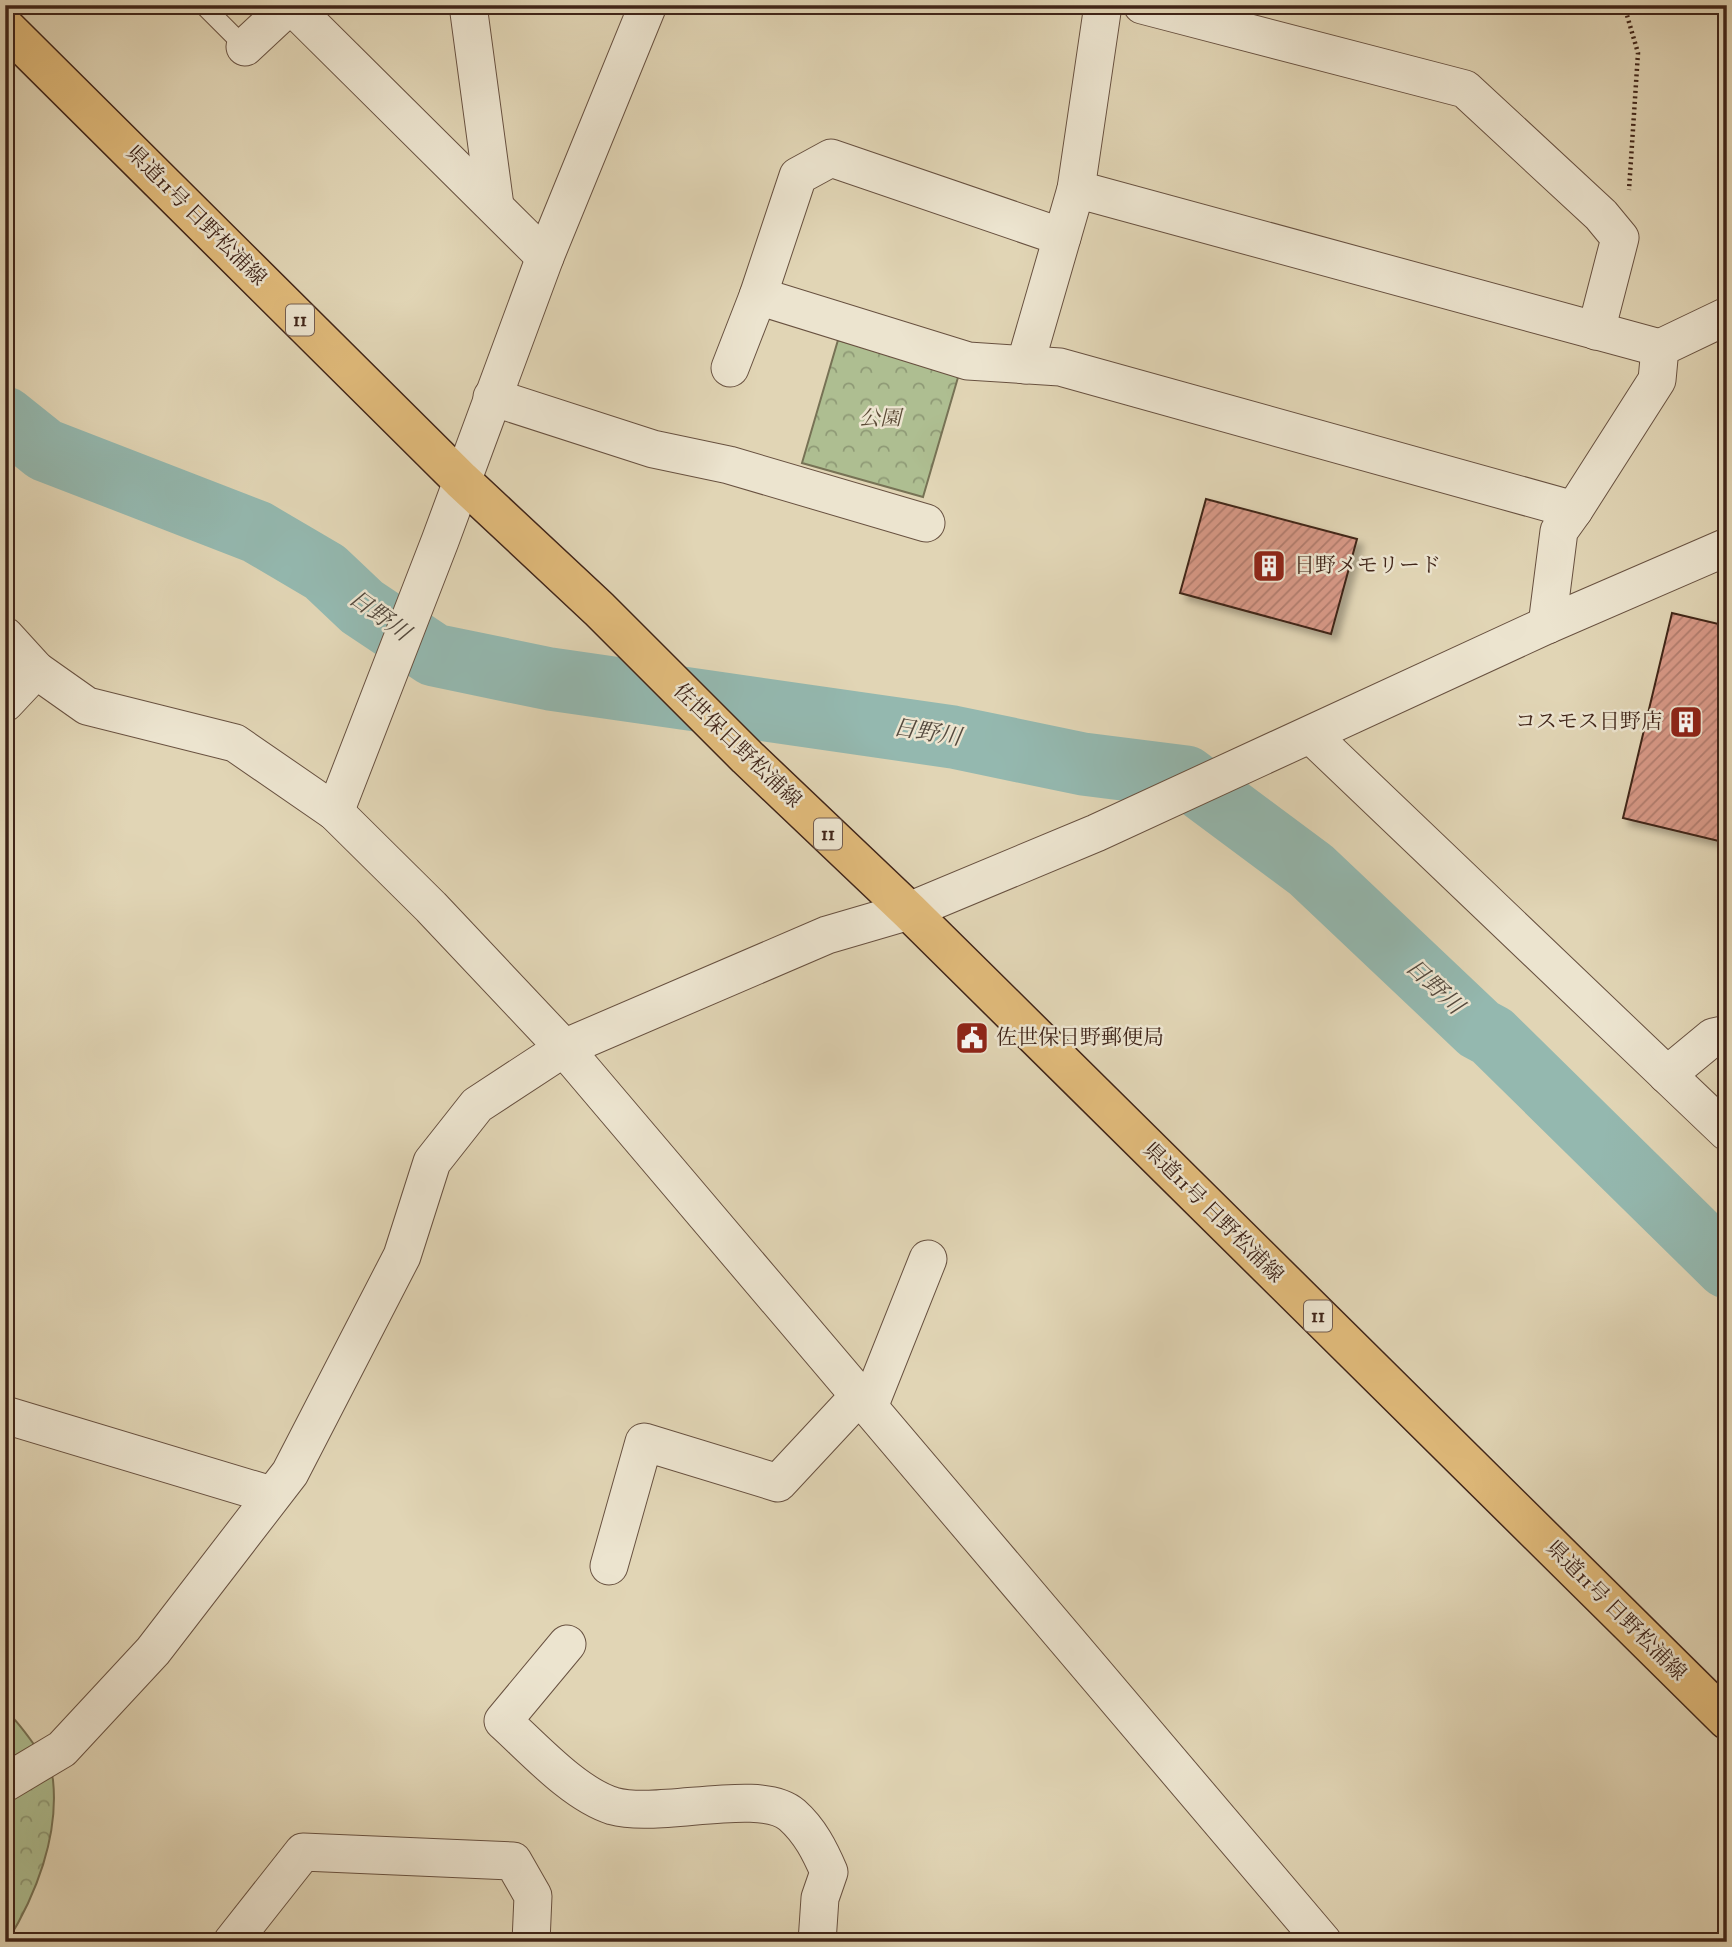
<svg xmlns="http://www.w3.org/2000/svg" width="1732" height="1947" font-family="'IM FELL DW Pica','Noto Serif JP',serif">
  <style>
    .forest { fill: url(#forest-crowns); stroke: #777255; stroke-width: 2 }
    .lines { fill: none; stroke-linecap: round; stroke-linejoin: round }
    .river { stroke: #94b8af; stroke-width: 63 }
    .building { fill: url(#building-hatch); stroke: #402519; stroke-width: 2; filter: url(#shadow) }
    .lane-casing { stroke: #685140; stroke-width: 20 }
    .street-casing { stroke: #685140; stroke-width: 39 }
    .primary-casing { stroke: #402519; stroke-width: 41 }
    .path { stroke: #402519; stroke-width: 4.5; stroke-dasharray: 2 3.5; stroke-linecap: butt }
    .lane { stroke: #ece4cf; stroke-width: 18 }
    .street { stroke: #ece4cf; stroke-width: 37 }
    .primary { stroke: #e0ba7a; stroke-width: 38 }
    .labels { text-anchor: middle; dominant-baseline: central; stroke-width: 5; stroke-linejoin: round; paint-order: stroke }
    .shield { fill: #ece4cf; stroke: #745e50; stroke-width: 2 }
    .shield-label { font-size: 19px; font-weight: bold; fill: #402519 }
    .street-label { font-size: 21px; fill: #402519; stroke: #ece4cf }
    .park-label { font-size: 21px; font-style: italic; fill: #5c4b37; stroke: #ece4cf }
    .poi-label { font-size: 21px; fill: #402519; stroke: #ece4cf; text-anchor: start }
    .water-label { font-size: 23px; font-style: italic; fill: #554a3e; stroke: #ece4cf }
  </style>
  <defs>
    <pattern id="forest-crowns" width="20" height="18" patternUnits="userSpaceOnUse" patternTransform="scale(1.75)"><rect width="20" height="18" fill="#aebe91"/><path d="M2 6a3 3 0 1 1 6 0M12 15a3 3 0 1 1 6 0" fill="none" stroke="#8f9a76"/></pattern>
    <pattern id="building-hatch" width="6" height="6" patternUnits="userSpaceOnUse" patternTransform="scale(1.75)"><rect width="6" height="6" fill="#d79886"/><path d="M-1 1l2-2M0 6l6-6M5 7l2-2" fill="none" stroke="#b07c6d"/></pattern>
    <filter id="shadow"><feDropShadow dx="6" dy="6" stdDeviation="3.5" flood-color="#0004"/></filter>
  </defs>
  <rect width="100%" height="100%" fill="#e1d5b5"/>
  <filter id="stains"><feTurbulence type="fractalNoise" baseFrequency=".00286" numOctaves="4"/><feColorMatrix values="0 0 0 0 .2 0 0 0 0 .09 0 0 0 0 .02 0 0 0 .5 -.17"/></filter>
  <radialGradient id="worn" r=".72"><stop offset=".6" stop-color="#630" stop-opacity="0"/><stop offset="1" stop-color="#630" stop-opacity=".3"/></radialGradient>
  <g class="forest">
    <polygon points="838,340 959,374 923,497 802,463"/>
    <path d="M5,1710C17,1720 51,1764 53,1780C59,1836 36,1895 7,1942Z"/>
  </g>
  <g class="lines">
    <polyline class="river" points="5,418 45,450 257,532 325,572 362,607 434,655 550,679 953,737 1083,764 1186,777 1311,870 1479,1029 1492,1036 1727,1267"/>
  </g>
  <g class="building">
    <polygon points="1206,499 1357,539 1331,634 1180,593"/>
    <polygon points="1672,613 1727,626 1727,843 1623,818"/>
  </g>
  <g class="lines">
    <defs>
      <polyline id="lane" points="203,5 245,47"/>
      <g id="street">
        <polyline points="291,5 545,257"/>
        <polyline points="468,5 495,206"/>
        <polyline points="1142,5 1465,89 1601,215 1620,238 1596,331"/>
        <polyline points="245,47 290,5"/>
        <polyline points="1076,189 1103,5"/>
        <polyline points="758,296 798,176 831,158 1062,237"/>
        <polyline points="1025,365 1076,189 1660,348"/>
        <polyline points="730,368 758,296 968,361 1060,367 1574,510 1559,531 1547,625"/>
        <polyline points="492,397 653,449 729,465 926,523"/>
        <polyline points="1574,510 1657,380 1660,348 1727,316"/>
        <polyline points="5,636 36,670 87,706 235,743 335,812 431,907 564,1048 1323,1942"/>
        <polyline points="5,703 36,670"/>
        <polyline points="1311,735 1727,1132"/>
        <polyline points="335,812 440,541 545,257 648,5"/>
        <polyline points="1667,1075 1713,1037 1727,1034"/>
        <polyline points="869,1407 928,1259"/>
        <polyline points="5,1415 271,1495"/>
        <polyline points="609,1566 644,1442 778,1483 859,1396"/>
        <path d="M567,1644L503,1721C533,1748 574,1794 613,1806C660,1819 760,1787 792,1815C810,1831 820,1851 829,1872L820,1898L817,1942"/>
        <polyline points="5,1783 62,1749 153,1651 290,1473 402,1256 432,1162 477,1105 564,1048 827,935 909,911 1096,833 1547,625 1727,547"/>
        <polyline points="232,1942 303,1852 513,1861 533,1896 531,1942"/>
      </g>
      <polyline id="primary" points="5,27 461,480 599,609 747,757 909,911 1727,1720"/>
    </defs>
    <use href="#lane" class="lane-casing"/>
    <use href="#street" class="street-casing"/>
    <use href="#primary" class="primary-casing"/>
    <polyline class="path" points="1624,5 1638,53 1629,190"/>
    <use href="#lane" class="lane"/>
    <use href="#street" class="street"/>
    <use href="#primary" class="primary"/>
  </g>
  <defs>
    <symbol id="building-square" viewBox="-11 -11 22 22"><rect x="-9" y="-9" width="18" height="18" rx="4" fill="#8f2418" stroke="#ece4cf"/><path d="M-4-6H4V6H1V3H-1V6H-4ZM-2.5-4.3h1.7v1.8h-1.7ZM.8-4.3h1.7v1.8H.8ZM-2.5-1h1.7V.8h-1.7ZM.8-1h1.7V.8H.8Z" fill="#fff"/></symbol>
    <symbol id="civic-square" viewBox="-11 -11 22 22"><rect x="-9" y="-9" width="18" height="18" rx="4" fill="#8f2418" stroke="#ece4cf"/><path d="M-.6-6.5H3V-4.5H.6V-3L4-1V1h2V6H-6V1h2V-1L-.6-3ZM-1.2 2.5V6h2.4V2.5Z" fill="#fff"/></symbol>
  </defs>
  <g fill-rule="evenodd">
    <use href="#building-square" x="1250" y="547" width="38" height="38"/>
    <use href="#building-square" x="1667" y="703" width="38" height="38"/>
    <use href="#civic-square" x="953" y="1019" width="38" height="38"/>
  </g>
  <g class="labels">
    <g class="shield">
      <rect x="286" y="304.5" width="28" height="31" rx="5"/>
      <rect x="814" y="818.5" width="28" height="31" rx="5"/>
      <rect x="1304" y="1300.5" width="28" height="31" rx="5"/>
    </g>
    <g class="shield-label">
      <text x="300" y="320">11</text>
      <text x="828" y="834">11</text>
      <text x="1318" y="1316">11</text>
    </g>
    <g class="street-label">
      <text transform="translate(196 216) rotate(45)">県道11号 日野松浦線</text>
      <text transform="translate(737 746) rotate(44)">佐世保日野松浦線</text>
      <text transform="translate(1213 1213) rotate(45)">県道11号 日野松浦線</text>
      <text transform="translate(1616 1611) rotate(45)">県道11号 日野松浦線</text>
    </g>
    <g class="park-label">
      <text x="880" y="419">公園</text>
    </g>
    <g class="poi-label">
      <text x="1294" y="566">日野メモリード</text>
      <text x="1662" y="722" text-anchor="end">コスモス日野店</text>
      <text x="996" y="1038">佐世保日野郵便局</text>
    </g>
    <g class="water-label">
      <text transform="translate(379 616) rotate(36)">日野川</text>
      <text transform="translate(927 733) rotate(9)">日野川</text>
      <text transform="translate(1434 987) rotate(43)">日野川</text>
    </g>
  </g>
  <rect width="1732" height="1947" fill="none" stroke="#e1d5b5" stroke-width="28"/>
  <rect x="7" y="7" width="1718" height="1933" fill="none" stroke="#402519" stroke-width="3.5"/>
  <rect x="14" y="14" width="1704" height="1919" fill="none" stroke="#402519" stroke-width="2"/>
  <rect width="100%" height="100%" filter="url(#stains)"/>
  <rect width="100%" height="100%" fill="url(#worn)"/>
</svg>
